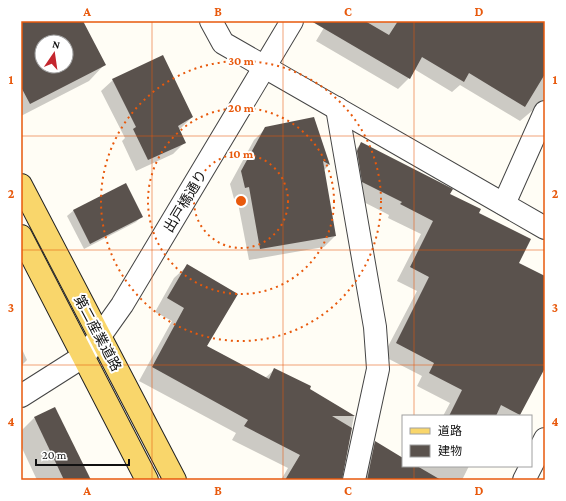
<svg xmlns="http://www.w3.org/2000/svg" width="566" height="501" font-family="'Crimson Pro','Noto Sans JP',serif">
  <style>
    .shadow { fill: #0003; fill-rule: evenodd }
    .building { fill: #5a524d; fill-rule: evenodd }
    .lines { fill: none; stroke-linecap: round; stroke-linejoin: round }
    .minor-casing { stroke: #444; stroke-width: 24 }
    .major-casing { stroke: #222; stroke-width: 24 }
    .minor { stroke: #fff; stroke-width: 22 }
    .major { stroke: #f9d66b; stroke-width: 22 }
    .grid { fill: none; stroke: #e8590c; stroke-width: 1; stroke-opacity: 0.55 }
    .ring { fill: none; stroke: #e8590c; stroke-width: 2; stroke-dasharray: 2 4 }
    .labels { text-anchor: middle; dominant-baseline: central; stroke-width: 4; stroke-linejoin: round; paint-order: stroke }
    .street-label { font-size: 14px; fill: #111; stroke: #fff }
    .centre { fill: #e8590c; stroke: #fff; stroke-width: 2 }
    .ring-label { font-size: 12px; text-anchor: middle; font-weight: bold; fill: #e8590c; stroke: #fff; stroke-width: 4; stroke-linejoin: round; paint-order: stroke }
    .neatline { fill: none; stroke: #e8590c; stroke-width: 1.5 }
    .grid-label { font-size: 13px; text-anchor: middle; font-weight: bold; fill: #e8590c }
  </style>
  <rect width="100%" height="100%" fill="#fffdf5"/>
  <g class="shadow">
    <path d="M21,21H79L104,65L89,81L21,116ZM42,42H66V66H42Z"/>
    <polygon points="328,21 545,21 545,117 539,111 533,110 520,121 460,85 452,92 414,69 409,78 398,89 316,41"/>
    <polygon points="113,80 192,117 179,130 185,142 173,154 136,171 122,141 125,138 101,91"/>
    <polygon points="313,118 329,165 323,171 335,236 324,247 249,260 237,198 234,199 230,184 254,140 266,128"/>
    <polygon points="362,143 449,194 478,213 517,263 545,278 545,366 518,416 443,416 450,403 417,386 422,376 383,356 417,291 397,281 421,234 388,218 389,215 350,195 349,156"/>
    <polygon points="125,184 142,216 136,222 84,249 67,216 73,211"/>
    <polygon points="187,266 206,346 265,378 275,369 354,416 341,480 281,480 288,468 232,440 236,433 139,381 172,321 155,312 174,278"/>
    <polygon points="21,347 27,360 21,366"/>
    <polygon points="34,418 87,480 37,480 21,446 21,431"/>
    <polygon points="375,443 403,459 403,466 417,467 418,466 469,466 462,480 357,480 362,455"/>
  </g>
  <g class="building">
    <path d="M21,21H83L106,65L30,104L21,87ZM42,42H66V66H42Z"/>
    <polygon points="311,21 365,21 389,35 398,21 545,21 545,74 525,107 469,73 464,82 422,57 410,79"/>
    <polygon points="163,55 193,117 178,126 186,143 148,160 133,129 136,127 112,79"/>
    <polygon points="314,117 330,165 323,161 336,236 260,249 249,187 245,188 241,171 265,127"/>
    <polygon points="361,142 453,189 450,194 481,209 479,213 531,239 519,263 545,276 545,368 520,415 501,405 496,416 449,416 462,390 429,373 434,363 396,343 429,277 410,267 433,221 400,204 402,202 362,182 357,151"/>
    <polygon points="126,183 143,217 90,244 73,210"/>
    <polygon points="187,264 238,294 207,346 269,379 274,368 311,386 310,389 355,416 332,416 352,428 342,480 285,480 300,455 244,426 248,420 152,367 184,308 167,298"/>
    <polygon points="55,407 91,480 64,480 34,417"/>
    <polygon points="375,441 403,458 403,466 417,466 441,480 367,480"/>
  </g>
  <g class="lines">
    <defs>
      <g id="minor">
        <polyline points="211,21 223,43 545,228"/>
        <polyline points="337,108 375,327 378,369 354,480"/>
        <polyline points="504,204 545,112"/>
        <polyline points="21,396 84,356 100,336 122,305 292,21"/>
        <polyline points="524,480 545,439"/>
      </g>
      <g id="major">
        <polyline points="21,185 175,480"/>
        <polyline points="21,236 147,480"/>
      </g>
    </defs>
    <use href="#minor" class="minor-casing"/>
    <use href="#major" class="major-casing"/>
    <use href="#minor" class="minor"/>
    <use href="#major" class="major"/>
  </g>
  <path class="grid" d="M152,21V480M283,21V480M414,21V416M21,136H545M21,250H545M21,365H545M414,466V480"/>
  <g class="ring">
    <circle cx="241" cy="201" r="47"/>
    <circle cx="241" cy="201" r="93"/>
    <circle cx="241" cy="201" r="140"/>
  </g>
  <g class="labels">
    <g class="street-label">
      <text transform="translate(185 201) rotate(-59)">出戸橋通り</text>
      <text transform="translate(98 333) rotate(62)">第二産業道路</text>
    </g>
  </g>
  <circle cx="241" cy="201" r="6" class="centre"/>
  <g class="ring-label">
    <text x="241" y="65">30 m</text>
    <text x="241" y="112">20 m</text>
    <text x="241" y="158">10 m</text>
  </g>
  <rect width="566" height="501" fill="none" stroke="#ffffff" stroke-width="44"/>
  <rect x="402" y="415" width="130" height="52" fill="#ffffff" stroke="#a0a0a0"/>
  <rect x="410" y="428" width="20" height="6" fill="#f9d66b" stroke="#a0a0a0"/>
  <text x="438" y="435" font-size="12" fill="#111111">道路</text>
  <rect x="410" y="445" width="20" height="12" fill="#5a524d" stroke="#a0a0a0"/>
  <text x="438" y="455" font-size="12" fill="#111111">建物</text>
  <g transform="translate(54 54) rotate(13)"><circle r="19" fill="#ffffff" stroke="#a0a0a0"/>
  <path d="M0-3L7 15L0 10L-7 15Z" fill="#c4262e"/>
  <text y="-6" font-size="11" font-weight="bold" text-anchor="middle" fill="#111111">N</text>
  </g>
  <path d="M36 459v6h93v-6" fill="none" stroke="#111111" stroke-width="2"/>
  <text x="42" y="459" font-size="12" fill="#111111" stroke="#ffffff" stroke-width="3" paint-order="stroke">20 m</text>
  <rect x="22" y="22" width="522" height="457" class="neatline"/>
  <g class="grid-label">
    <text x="87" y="16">A</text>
    <text x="218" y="16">B</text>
    <text x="348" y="16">C</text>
    <text x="479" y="16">D</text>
    <text x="11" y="84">1</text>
    <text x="555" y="84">1</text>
    <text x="11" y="198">2</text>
    <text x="555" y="198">2</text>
    <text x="11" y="312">3</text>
    <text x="555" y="312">3</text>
    <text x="11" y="426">4</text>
    <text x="555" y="426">4</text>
    <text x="87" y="495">A</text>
    <text x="218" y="495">B</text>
    <text x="348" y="495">C</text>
    <text x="479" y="495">D</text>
  </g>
</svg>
